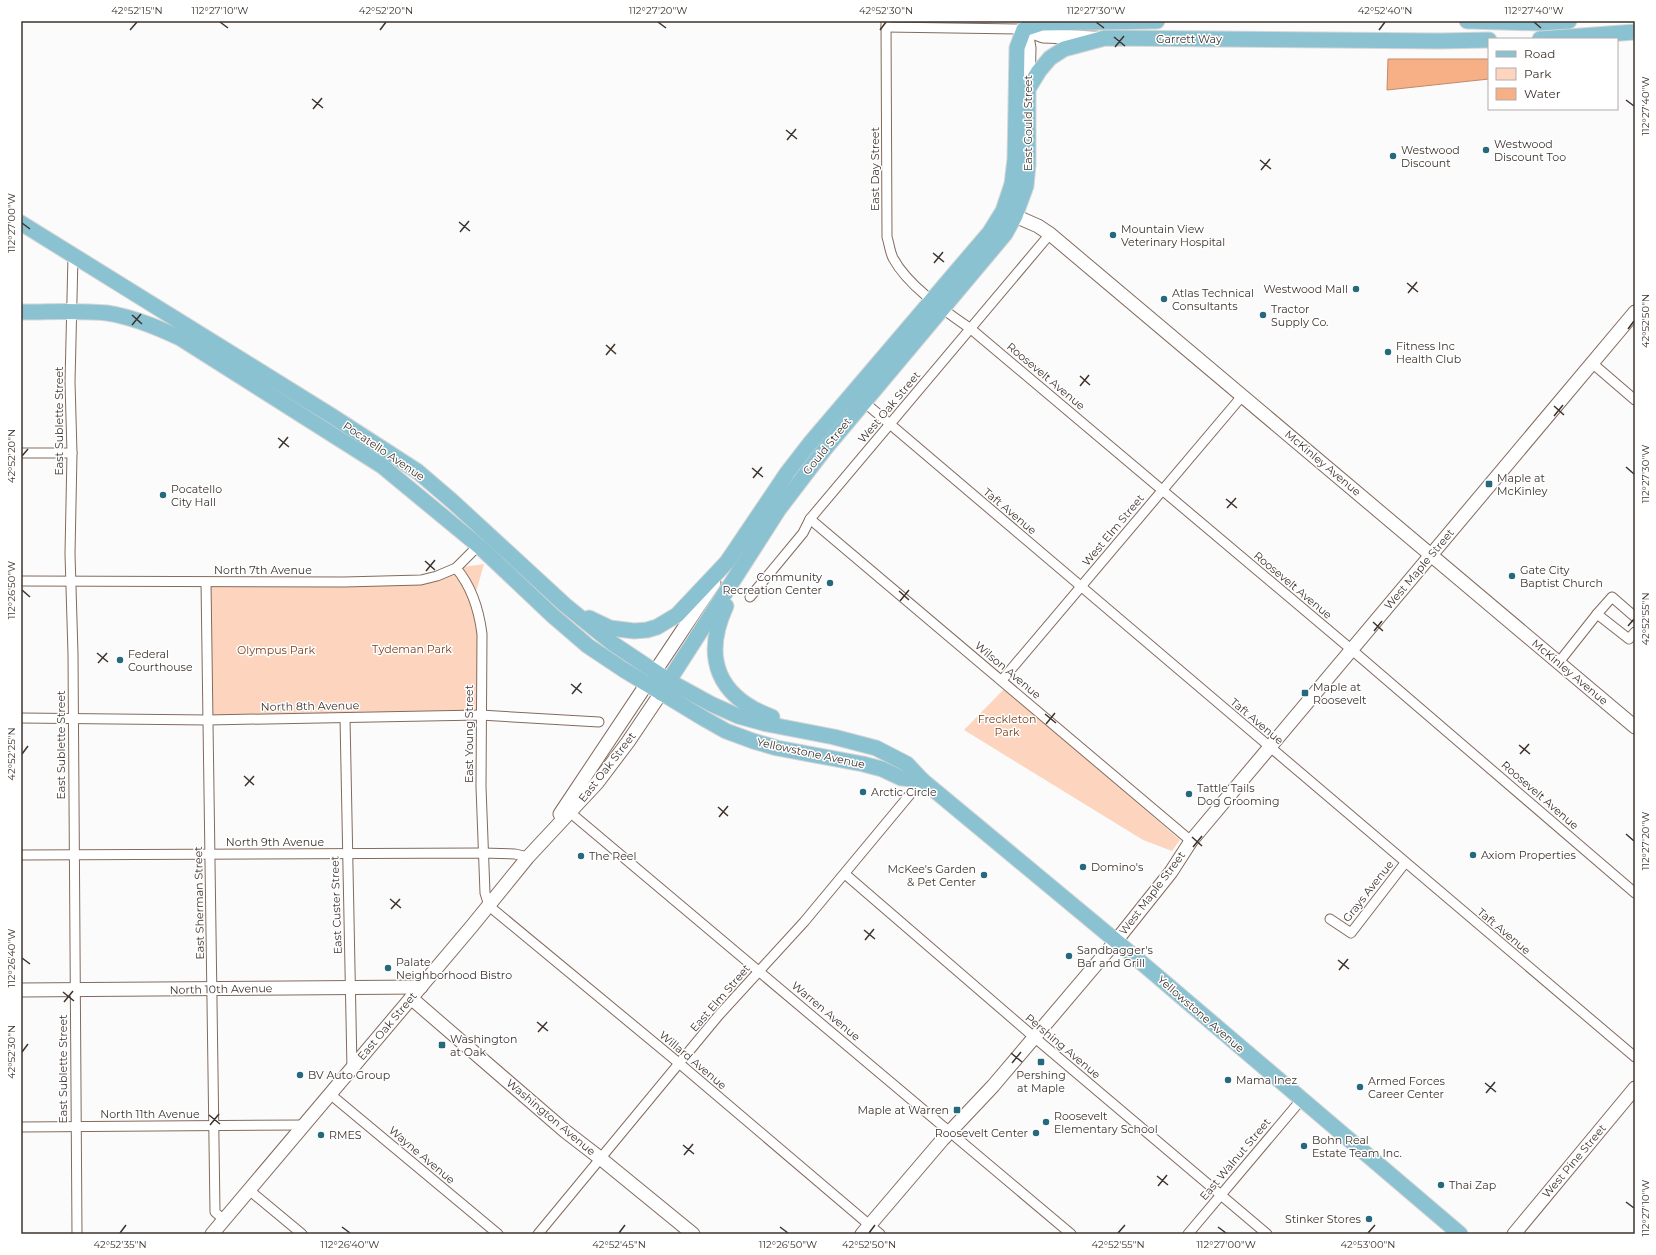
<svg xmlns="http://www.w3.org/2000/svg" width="1656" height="1255" font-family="Montserrat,sans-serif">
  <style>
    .green { fill: #fdd5bf }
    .water { fill: #f7af85; stroke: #c08a6b }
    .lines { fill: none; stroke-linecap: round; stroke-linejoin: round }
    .street-casing { stroke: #836b5d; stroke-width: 11 }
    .secondary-casing { stroke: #836b5d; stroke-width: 15 }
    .primary-casing { stroke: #d8d6d5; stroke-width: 17 }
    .street { stroke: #fff; stroke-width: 9 }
    .secondary { stroke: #fff; stroke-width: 13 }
    .primary { stroke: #8bc2d2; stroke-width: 15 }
    .ticks { fill: none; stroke: #3e332d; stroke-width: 1.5 }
    .poi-dot { fill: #27697c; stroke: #fff; stroke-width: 1.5 }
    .labels { text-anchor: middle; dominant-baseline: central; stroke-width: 3; stroke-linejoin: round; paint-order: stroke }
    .street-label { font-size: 11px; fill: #3e332d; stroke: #fff }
    .poi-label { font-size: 11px; fill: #3e332d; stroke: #fff; text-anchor: start }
    .park-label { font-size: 11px; fill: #7b411c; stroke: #fff }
    .neatline { fill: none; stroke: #3e332d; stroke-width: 1.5 }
    .ticks-label { font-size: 10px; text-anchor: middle; fill: #3e332d }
  </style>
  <rect width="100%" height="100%" fill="#fbfbfb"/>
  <g class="green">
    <polygon points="484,564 474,599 479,615 480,715 208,720 206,582 421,580 456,568"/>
    <polygon points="1005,688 1180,840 1172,851 1143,840 964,730"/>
  </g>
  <polygon class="water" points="1388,59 1489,59 1489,79 1387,90"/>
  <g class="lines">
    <defs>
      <g id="street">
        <path d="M886,21L887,237C889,243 890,252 893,258C908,286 945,311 971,329L1352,650L1635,893"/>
        <polyline points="886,27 1024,29"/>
        <polyline points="73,256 70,382 72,453 70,554 73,654 77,1234"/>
        <polyline points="1592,363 1635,400"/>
        <polyline points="864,402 1635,1057"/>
        <polyline points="21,453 72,453"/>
        <polyline points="810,519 1191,841"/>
        <path d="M456,568C472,587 479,610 482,634L481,787L485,893L489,906L680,1064L880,1234"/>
        <polyline points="21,581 344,582 421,580 437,576 456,568 481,543"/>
        <polyline points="206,582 215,1212 224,1220"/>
        <polyline points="750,597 803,533 810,519 1050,234"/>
        <polyline points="1635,617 1612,597 1597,614 1629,639 1635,632"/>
        <polyline points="1559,662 1597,614"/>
        <polyline points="1002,680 1243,395"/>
        <polyline points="21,718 208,720 480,715 599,722"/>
        <polyline points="345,718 352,1068"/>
        <polyline points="566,809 1071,1234"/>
        <polyline points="21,855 482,853 515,854 528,857"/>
        <polyline points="845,874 1034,1037 1267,1234"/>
        <polyline points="1330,919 1351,933 1405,863"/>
        <polyline points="330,1094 498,1234"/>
        <polyline points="21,1127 304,1125"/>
        <polyline points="249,1190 302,1234"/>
        <polyline points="538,1234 719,1015 804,922 922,780"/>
        <polyline points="1188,1234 1301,1100"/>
      </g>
      <g id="secondary">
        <polyline points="1025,25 1029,48 1028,89"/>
        <polyline points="1024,29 1043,36 1097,38"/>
        <polyline points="1006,212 1038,226 1050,234 1635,727"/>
        <polyline points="560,814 714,583"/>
        <polyline points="21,990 421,987"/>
        <polyline points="411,998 565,1131 600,1158 693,1234"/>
        <polyline points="212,1234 472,926 528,857 597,783 628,742 661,693"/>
        <polyline points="862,1234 943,1139 993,1086 1116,941 1171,872 1191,841 1635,312"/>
        <polyline points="1514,1234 1635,1088"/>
      </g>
      <g id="primary">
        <polyline points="1467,21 1539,23 1569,21"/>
        <polyline points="1540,39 1635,32"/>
        <polyline points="21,223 332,416 417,471 452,501 565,605 612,643 669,681 711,704 738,716 767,724 834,737 876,748 907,764 922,780 1116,941 1460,1234"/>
        <path d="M21,312C49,312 79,310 107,313C133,317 157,327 180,338L382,466L479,546L552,615L588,646L624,670L703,718L726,731L753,741L777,748L863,764L882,769L901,778L922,780"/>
        <path d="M726,606C702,658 718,697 772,717"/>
        <polyline points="589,618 610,628 634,631 647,630 657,627 677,615 727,562 787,473 811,442 990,232 1003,211 1012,184 1015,159 1017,48 1024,29 1042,23 1157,21"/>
        <polyline points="661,693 779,509 824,450 1005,234 1015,216 1026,186 1028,165 1028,89 1039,71 1050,58 1064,49 1105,38 1439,41 1489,40"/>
      </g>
    </defs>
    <use href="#street" class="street-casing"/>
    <use href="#secondary" class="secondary-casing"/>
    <use href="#primary" class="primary-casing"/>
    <use href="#street" class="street"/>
    <use href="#secondary" class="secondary"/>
    <use href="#primary" class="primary"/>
  </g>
  <path class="ticks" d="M220,22L228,28M658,22L666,28M1096,22L1104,28M1534,22L1541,28M130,30L137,22M380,30L386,22M880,30L886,22M1379,30L1385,22M1114,37L1125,46M1115,47L1124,36M312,99L323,108M1626,100L1634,106M313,109L322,98M786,130L797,139M787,140L796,129M1260,160L1271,169M1261,170L1270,159M459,222L470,231M22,223L30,229M460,232L469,221M933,253L944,262M934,263L943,252M1407,283L1418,292M1408,293L1417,282M132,315L142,324M132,325L141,314M1628,329L1634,321M606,345L616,354M606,355L615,344M1080,376L1090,385M1080,386L1089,375M1554,406L1564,415M1554,416L1563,405M278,438L289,447M279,448L288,437M22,456L28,449M1626,467L1634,474M752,468L763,477M753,478L762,467M1226,499L1237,508M1227,508L1236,498M425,561L435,570M426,571L435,560M22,590L30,597M899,591L909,600M900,601L909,590M1373,622L1383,631M1628,626L1634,619M1374,631L1382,621M97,653L108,662M98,663L107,653M571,684L582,693M572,694L581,683M1045,714L1056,723M1046,724L1055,713M1519,745L1530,754M22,754L28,746M1520,754L1529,744M244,776L254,785M245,786L254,776M718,807L728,816M719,817L728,806M1626,834L1634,841M1192,837L1202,846M1193,847L1202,836M390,899L401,908M391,909L400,899M864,930L875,939M865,940L874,929M22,958L30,964M1338,960L1349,969M1339,970L1348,959M63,992L74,1001M64,1002L73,991M537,1022L548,1031M538,1032L547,1022M22,1052L28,1044M1011,1053L1022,1062M1012,1063L1021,1052M1485,1083L1496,1092M1486,1093L1495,1082M209,1115L220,1124M210,1125L219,1114M683,1145L694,1154M684,1155L693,1144M1157,1176L1168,1185M1158,1186L1167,1175M1626,1202L1634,1208M342,1227L350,1233M780,1227L788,1233M1218,1227L1226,1233M120,1233L126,1225M619,1233L625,1225M869,1233L875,1225M1118,1233L1125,1225M1368,1233L1375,1225"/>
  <g class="poi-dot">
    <circle cx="1486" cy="150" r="4"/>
    <circle cx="1393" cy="156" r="4"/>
    <circle cx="1113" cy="235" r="4"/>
    <circle cx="1356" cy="289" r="4"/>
    <circle cx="1164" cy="299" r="4"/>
    <circle cx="1263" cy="315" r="4"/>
    <circle cx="1388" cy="352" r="4"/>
    <rect x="1485" y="480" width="8" height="8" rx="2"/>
    <circle cx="163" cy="495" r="4"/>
    <circle cx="1512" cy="576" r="4"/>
    <circle cx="830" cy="583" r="4"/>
    <circle cx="120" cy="660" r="4"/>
    <rect x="1301" y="689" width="8" height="8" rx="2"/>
    <circle cx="863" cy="792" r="4"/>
    <circle cx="1189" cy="794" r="4"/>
    <circle cx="1473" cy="855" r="4"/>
    <circle cx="581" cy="856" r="4"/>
    <circle cx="1083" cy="867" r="4"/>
    <circle cx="984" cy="875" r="4"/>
    <circle cx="1069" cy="956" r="4"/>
    <circle cx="388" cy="968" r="4"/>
    <rect x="438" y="1041" width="8" height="8" rx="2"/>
    <rect x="1037" y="1058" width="8" height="8" rx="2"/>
    <circle cx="300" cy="1075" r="4"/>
    <circle cx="1228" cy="1080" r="4"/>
    <circle cx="1360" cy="1087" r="4"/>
    <rect x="953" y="1106" width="8" height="8" rx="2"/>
    <circle cx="1046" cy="1122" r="4"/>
    <circle cx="1036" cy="1133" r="4"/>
    <circle cx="321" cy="1135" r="4"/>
    <circle cx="1304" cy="1146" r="4"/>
    <circle cx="1441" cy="1185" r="4"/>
    <circle cx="1369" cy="1219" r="4"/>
  </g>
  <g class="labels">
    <g class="street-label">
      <text x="1189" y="39">Garrett Way</text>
      <text transform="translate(1028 123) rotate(-90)">East Gould Street</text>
      <text transform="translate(875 169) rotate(-90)">East Day Street</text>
      <text transform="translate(1046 376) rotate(40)">Roosevelt Avenue</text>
      <text transform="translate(889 407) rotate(-50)">West Oak Street</text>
      <text transform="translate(59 421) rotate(-90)">East Sublette Street</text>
      <text transform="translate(827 446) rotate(-51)">Gould Street</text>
      <text transform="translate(384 451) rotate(34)">Pocatello Avenue</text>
      <text transform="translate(1323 463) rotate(40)">McKinley Avenue</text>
      <text transform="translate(1010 511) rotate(40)">Taft Avenue</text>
      <text transform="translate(1113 530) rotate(-50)">West Elm Street</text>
      <text transform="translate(1419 569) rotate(-50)">West Maple Street</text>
      <text x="263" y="570">North 7th Avenue</text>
      <text transform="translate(1293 585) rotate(40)">Roosevelt Avenue</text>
      <text transform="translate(1008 670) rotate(40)">Wilson Avenue</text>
      <text transform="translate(1570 672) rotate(40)">McKinley Avenue</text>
      <text transform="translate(310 706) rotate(-1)">North 8th Avenue</text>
      <text transform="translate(1257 721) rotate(40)">Taft Avenue</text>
      <text transform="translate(469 734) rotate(-90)">East Young Street</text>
      <text transform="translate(61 745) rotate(-90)">East Sublette Street</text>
      <text transform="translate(811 753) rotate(12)">Yellowstone Avenue</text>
      <text transform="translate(607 767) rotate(-52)">East Oak Street</text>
      <text transform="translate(1540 795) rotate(41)">Roosevelt Avenue</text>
      <text x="275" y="842">North 9th Avenue</text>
      <text transform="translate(1368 891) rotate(-52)">Grays Avenue</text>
      <text transform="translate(1152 893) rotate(-53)">West Maple Street</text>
      <text transform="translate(199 903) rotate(-91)">East Sherman Street</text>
      <text transform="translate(336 905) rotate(-92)">East Custer Street</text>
      <text transform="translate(1504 931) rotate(40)">Taft Avenue</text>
      <text transform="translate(221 989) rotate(-1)">North 10th Avenue</text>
      <text transform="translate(720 998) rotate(-49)">East Elm Street</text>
      <text transform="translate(826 1011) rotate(40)">Warren Avenue</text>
      <text transform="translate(1201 1014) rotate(41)">Yellowstone Avenue</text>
      <text transform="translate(387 1026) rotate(-50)">East Oak Street</text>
      <text transform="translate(1063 1046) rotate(40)">Pershing Avenue</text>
      <text transform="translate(693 1060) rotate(40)">Willard Avenue</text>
      <text transform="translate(63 1069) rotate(-90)">East Sublette Street</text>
      <text x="150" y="1114">North 11th Avenue</text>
      <text transform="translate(551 1117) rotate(40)">Washington Avenue</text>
      <text transform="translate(422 1155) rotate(40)">Wayne Avenue</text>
      <text transform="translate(1235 1159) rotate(-50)">East Walnut Street</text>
      <text transform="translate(1574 1161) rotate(-50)">West Pine Street</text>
    </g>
    <g class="poi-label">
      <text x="1494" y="144">Westwood<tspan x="1494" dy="13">Discount Too</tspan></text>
      <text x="1401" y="150">Westwood<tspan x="1401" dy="13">Discount</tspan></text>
      <text x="1121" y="229">Mountain View<tspan x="1121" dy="13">Veterinary Hospital</tspan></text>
      <text x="1348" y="289" text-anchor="end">Westwood Mall</text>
      <text x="1172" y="293">Atlas Technical<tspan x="1172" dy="13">Consultants</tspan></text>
      <text x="1271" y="309">Tractor<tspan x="1271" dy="13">Supply Co.</tspan></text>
      <text x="1396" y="346">Fitness Inc<tspan x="1396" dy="13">Health Club</tspan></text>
      <text x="1497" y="478">Maple at<tspan x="1497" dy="13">McKinley</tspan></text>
      <text x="171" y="489">Pocatello<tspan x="171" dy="13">City Hall</tspan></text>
      <text x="1520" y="570">Gate City<tspan x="1520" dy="13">Baptist Church</tspan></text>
      <text x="822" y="577" text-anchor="end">Community<tspan x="822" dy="13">Recreation Center</tspan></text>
      <text x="128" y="654">Federal<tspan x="128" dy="13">Courthouse</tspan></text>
      <text x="1313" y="687">Maple at<tspan x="1313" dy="13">Roosevelt</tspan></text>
      <text x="1197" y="788">Tattle Tails<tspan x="1197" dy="13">Dog Grooming</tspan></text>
      <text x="871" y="792">Arctic Circle</text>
      <text x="1481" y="855">Axiom Properties</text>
      <text x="589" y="856">The Reel</text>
      <text x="1091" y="867">Domino's</text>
      <text x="976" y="869" text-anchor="end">McKee's Garden<tspan x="976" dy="13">&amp; Pet Center</tspan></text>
      <text x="1077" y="950">Sandbagger's<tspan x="1077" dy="13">Bar and Grill</tspan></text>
      <text x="396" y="962">Palate<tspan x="396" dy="13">Neighborhood Bistro</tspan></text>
      <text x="450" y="1039">Washington<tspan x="450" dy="13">at Oak</tspan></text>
      <text x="308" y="1075">BV Auto Group</text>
      <text x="1041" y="1075" text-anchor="middle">Pershing<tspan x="1041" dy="13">at Maple</tspan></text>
      <text x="1236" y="1080">Mama Inez</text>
      <text x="1368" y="1081">Armed Forces<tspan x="1368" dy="13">Career Center</tspan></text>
      <text x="949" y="1110" text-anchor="end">Maple at Warren</text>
      <text x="1054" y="1116">Roosevelt<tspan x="1054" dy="13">Elementary School</tspan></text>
      <text x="1028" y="1133" text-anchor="end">Roosevelt Center</text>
      <text x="329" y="1135">RMES</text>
      <text x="1312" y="1140">Bohn Real<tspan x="1312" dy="13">Estate Team Inc.</tspan></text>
      <text x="1449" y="1185">Thai Zap</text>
      <text x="1361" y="1219" text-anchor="end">Stinker Stores</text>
    </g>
    <g class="park-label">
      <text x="412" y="649">Tydeman Park</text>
      <text x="276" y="650">Olympus Park</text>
      <text x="1007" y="719">Freckleton<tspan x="1007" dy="13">Park</tspan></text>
    </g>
  </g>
  <rect width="1656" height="1255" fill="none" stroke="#ffffff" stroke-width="44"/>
  <rect x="1488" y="38" width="130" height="72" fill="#ffffff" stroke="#b2adab"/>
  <rect x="1496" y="51" width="20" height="6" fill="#8bc2d2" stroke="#b2adab"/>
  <text x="1524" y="58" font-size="12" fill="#3e332d">Road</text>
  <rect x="1496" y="68" width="20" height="12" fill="#fdd5bf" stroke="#b2adab"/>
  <text x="1524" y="78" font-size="12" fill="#3e332d">Park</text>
  <rect x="1496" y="88" width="20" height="12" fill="#f7af85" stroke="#b2adab"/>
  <text x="1524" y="98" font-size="12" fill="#3e332d">Water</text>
  <rect x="22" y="22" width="1612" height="1211" class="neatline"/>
  <g class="ticks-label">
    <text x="137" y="14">42°52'15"N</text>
    <text x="220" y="14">112°27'10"W</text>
    <text x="386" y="14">42°52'20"N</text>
    <text x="658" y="14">112°27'20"W</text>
    <text x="886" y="14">42°52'30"N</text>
    <text x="1096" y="14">112°27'30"W</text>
    <text x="1385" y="14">42°52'40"N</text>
    <text x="1534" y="14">112°27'40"W</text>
    <text transform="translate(1645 106) rotate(-90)" y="4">112°27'40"W</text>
    <text transform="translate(11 223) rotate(-90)" y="4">112°27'00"W</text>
    <text transform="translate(1645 321) rotate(-90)" y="4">42°52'50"N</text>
    <text transform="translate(11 456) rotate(-90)" y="4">42°52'20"N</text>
    <text transform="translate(1645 474) rotate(-90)" y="4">112°27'30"W</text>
    <text transform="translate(11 590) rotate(-90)" y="4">112°26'50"W</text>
    <text transform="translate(1645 619) rotate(-90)" y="4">42°52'55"N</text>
    <text transform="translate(11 754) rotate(-90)" y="4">42°52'25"N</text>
    <text transform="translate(1645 841) rotate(-90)" y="4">112°27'20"W</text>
    <text transform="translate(11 958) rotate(-90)" y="4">112°26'40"W</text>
    <text transform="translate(11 1052) rotate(-90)" y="4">42°52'30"N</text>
    <text transform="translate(1645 1208) rotate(-90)" y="4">112°27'10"W</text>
    <text x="120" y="1248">42°52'35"N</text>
    <text x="350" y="1248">112°26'40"W</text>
    <text x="619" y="1248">42°52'45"N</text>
    <text x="788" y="1248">112°26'50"W</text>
    <text x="869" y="1248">42°52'50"N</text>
    <text x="1118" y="1248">42°52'55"N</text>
    <text x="1226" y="1248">112°27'00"W</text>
    <text x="1368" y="1248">42°53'00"N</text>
  </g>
</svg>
